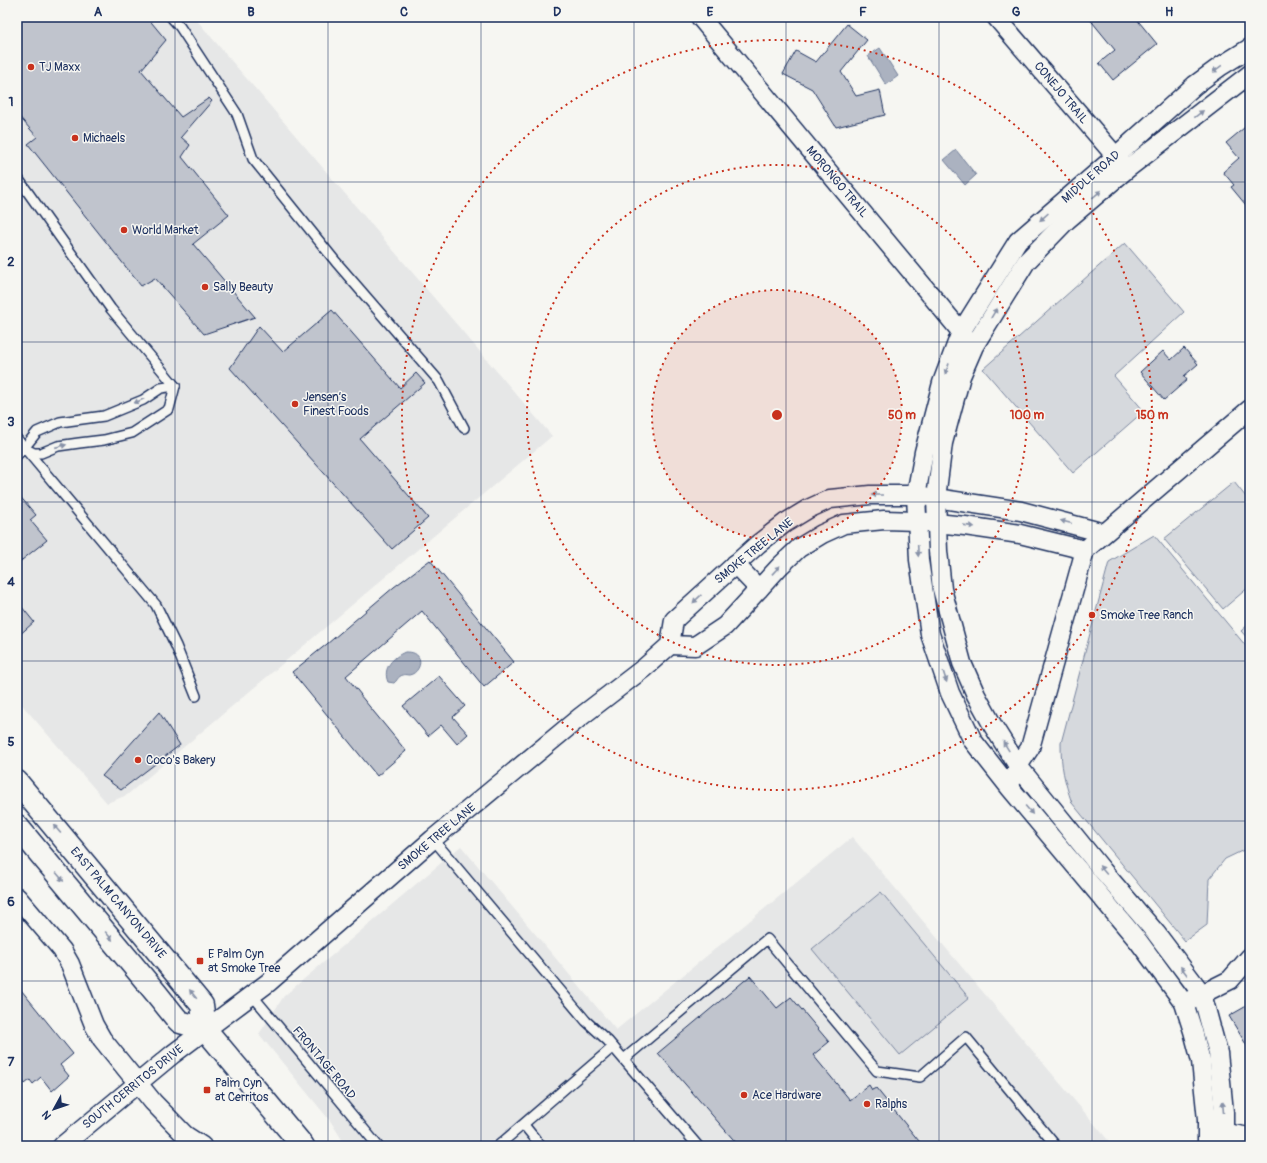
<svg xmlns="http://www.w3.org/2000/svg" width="1267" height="1163" font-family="Pangolin,sans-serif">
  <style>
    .built { fill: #e6e7e7 }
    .green { fill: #d6d9dd; stroke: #78849e }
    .water { fill: #abb2c0; stroke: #717e99 }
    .building { fill: #c0c4cd; stroke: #1b2f5e }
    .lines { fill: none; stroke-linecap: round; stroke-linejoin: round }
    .service-casing { stroke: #1b2f5e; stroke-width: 12 }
    .minor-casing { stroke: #1b2f5e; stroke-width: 21 }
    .primary-casing { stroke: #1b2f5e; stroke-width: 25 }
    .service { stroke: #f6f6f2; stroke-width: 9 }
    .minor { stroke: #f6f6f2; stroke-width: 18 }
    .primary { stroke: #f6f6f2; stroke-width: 22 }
    .oneway { fill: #8892a8 }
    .grid { fill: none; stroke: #1b2f5e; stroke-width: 1; stroke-opacity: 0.55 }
    .ring { fill: none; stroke: #c8321e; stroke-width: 2; stroke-dasharray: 2 4 }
    .poi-dot { fill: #c8321e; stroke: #f6f6f2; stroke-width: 1.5 }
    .labels { text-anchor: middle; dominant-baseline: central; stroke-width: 3; stroke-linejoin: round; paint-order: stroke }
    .poi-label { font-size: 12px; fill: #1b2f5e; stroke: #f6f6f2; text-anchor: start }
    .street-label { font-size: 12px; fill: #1b2f5e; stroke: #f6f6f2 }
    .centre { fill: #c8321e; stroke: #f6f6f2; stroke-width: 2 }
    .ring-label { font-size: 12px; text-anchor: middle; font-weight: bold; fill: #c8321e; stroke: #f6f6f2; stroke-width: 3; stroke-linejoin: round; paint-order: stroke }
    .neatline { fill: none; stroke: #1b2f5e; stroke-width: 1.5 }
    .grid-label { font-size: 13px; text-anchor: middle; font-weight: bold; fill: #1b2f5e }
  </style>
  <rect width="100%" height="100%" fill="#f6f6f2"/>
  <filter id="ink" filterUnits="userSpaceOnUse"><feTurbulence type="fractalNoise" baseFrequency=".025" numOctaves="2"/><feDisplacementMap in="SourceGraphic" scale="8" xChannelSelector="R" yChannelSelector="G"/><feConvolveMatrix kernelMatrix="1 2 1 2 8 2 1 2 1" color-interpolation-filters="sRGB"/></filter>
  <g filter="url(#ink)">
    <g class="built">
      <polygon points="17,17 194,17 552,436 127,795 107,803 17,699"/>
      <polygon points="852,837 1113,1146 346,1146 331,1122 259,1034 284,996 461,846 616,1030"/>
    </g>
    <g class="green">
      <polygon points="1125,243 1184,312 1114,376 1144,411 1073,473 983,369"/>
      <polygon points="1234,482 1250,502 1250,586 1223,609 1164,539"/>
      <path d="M1154,535L1250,651V847L1225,859L1209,879L1207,925L1185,941L1072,803C1064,780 1061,767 1061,743L1109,562Z"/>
      <polygon points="1250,623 1250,641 1241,631"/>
      <polygon points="881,892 969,998 900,1055 812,949"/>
    </g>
    <g class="water">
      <polygon points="880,48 898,76 886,85 868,56"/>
      <polygon points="956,150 976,175 965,185 944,160"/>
      <path d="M405,652C410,652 416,652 419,658C422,664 417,674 409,675C406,675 406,674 403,675C398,676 397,681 394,683L388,682C382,668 393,657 405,652Z"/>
    </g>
    <g class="building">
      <polygon points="17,17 147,17 166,40 141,70 181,117 209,98 212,101 181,137 190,145 182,157 229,215 193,244 255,317 204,334 155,278 141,286 28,144 37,137 17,114"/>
      <polygon points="1088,17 1135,17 1157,44 1113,80 1099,63 1115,50"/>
      <polygon points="847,24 867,40 841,72 856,96 880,90 885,115 836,127 812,89 783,74 796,51 816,62"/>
      <polygon points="1250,123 1250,210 1231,187 1234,185 1223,172 1239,158 1226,143"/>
      <polygon points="332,310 400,388 416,373 425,383 360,439 428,518 392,549 230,368 259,326 283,352"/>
      <polygon points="1184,348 1198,364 1184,376 1187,380 1164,400 1140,372 1163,351 1171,360"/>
      <polygon points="17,493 36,515 30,520 47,540 17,564"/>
      <polygon points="430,560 514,662 484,687 422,611 346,676 361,695 360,695 406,751 377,776 292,672 327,644 394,587"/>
      <polygon points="17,601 34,622 17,637"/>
      <polygon points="439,676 465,706 453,717 468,734 457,744 441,725 428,736 403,706"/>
      <polygon points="159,712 180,745 121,790 102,776"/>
      <polygon points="750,976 777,1008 791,997 829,1042 813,1055 850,1100 869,1085 872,1090 876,1088 923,1146 739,1146 658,1053"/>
      <polygon points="17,985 73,1054 60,1065 69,1076 52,1091 41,1077 33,1084 30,1080 25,1084 17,1074"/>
      <polygon points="1250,1004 1250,1051 1229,1016"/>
    </g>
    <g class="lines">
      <defs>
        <g id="service">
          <polyline points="171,17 180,27 237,114 253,159 336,262 439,381 464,428"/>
          <polyline points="17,177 111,309 175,386"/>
          <polyline points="17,439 156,605 176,646 196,696"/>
          <polyline points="26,449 34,453 41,453 58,446 79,443 104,440 132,433 169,409 175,386"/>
          <polyline points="17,455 24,448 37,432 60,422 104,416 143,400 161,388 175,386"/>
          <polyline points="433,839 586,1021 608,1041 698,1146"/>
          <polyline points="252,995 378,1146"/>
          <polyline points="624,1059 767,939 877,1071 920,1077 966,1037 1056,1146"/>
          <polyline points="524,1125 541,1146"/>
          <polyline points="498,1146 613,1047"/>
        </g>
        <g id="minor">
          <polyline points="700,17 968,340"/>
          <polyline points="996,17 1124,166"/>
          <polyline points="735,564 759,589"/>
          <polyline points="670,645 695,646 725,626 780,566 799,548 822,534 844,524 884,520 917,521 965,526 1020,534 1085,550"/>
          <polyline points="1015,776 1018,766 1030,748 1085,550 1250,409"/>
          <polyline points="17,897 62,950 70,964 94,1025 102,1039 153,1102 185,1135 202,1146"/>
          <polyline points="1192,999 1230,980 1250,957"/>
          <polyline points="1213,1131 1250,1137"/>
          <polyline points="62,1146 173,1054 269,982 433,839 579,718 644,668 670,645 674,620 758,544 785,523 808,509 830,499 870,495 916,495 1021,511 1104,533"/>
          <polyline points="1207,1146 1207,1120 1201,1061 1193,1031 1184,1003 1139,942 1010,788 973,741 950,693 930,634 919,560 916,495 924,452 942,383 961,332 1018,241 1115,157 1195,85 1221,66 1250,48"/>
          <polyline points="1224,1146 1224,1112 1218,1053 1202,994 1156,933 1103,871 1018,766 993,726 976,695 962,663 942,589 938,551 936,498 943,443 961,376 974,346 1026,262 1067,220 1127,169 1250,74"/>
        </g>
        <g id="primary">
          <polyline points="17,782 202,1005 205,1029"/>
          <polyline points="17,826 156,993 176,1018 180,1022 205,1029 303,1146"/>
        </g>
      </defs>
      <use href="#service" class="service-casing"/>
      <use href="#minor" class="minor-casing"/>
      <use href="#primary" class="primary-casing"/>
      <use href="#service" class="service"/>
      <use href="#minor" class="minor"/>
      <use href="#primary" class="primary"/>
    </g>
    <defs><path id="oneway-solid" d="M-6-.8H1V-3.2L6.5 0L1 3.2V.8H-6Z"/></defs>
    <g class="oneway">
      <use href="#oneway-solid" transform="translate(1217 69) rotate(144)"/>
      <use href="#oneway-solid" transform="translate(1199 114) rotate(-38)"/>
      <use href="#oneway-solid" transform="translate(1097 194) rotate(-40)"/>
      <use href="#oneway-solid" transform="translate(1044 217) rotate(138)"/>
      <use href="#oneway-solid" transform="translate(994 313) rotate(-59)"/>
      <use href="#oneway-solid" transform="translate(947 369) rotate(110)"/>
      <use href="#oneway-solid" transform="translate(139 401) rotate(155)"/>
      <use href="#oneway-solid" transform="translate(61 446) rotate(-13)"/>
      <use href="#oneway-solid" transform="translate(877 495) rotate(-180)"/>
      <use href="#oneway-solid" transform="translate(1066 522) rotate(-165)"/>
      <use href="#oneway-solid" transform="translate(969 526) rotate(8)"/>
      <use href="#oneway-solid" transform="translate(918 551) rotate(87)"/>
      <use href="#oneway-solid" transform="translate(776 570) rotate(-47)"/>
      <use href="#oneway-solid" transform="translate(697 599) rotate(137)"/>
      <use href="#oneway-solid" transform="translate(945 677) rotate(72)"/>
      <use href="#oneway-solid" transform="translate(1006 746) rotate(-122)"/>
      <use href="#oneway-solid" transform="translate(1029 810) rotate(50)"/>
      <use href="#oneway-solid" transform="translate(57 829) rotate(-130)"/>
      <use href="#oneway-solid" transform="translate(1103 870) rotate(-130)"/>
      <use href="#oneway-solid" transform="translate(60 877) rotate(50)"/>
      <use href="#oneway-solid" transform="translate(109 936) rotate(50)"/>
      <use href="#oneway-solid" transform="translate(1184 971) rotate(-127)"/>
      <use href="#oneway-solid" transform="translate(193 994) rotate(-129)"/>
      <use href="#oneway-solid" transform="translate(1223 1107) rotate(-95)"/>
    </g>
  </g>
  <path class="grid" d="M175,17V1146M328,17V1146M481,17V1146M634,17V1146M786,17V1146M939,17V1146M1092,17V1146M17,182H1250M17,342H1250M17,502H1250M17,661H1250M17,821H1250M17,981H1250"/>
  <circle cx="777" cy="415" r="125" fill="#c8321e" fill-opacity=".12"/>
  <g class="ring">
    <circle cx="777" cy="415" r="125"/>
    <circle cx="777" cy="415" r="250"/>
    <circle cx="777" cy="415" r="375"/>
  </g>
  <g class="poi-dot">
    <circle cx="31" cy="67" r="4"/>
    <circle cx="75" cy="138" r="4"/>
    <circle cx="124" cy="230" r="4"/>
    <circle cx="205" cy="287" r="4"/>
    <circle cx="295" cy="404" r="4"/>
    <circle cx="1092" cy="615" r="4"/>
    <circle cx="138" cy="760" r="4"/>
    <rect x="196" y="957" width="8" height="8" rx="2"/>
    <rect x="203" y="1086" width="8" height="8" rx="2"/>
    <circle cx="744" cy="1095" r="4"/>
    <circle cx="867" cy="1104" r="4"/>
  </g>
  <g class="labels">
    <g class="poi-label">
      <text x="39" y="67">TJ Maxx</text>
      <text x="83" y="138">Michaels</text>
      <text x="132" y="230">World Market</text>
      <text x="213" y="287">Sally Beauty</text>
      <text x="303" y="397">Jensen’s<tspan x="303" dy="14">Finest Foods</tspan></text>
      <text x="1100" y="615">Smoke Tree Ranch</text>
      <text x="146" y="760">Coco's Bakery</text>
      <text x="208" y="954">E Palm Cyn<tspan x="208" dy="14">at Smoke Tree</tspan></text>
      <text x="215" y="1083">Palm Cyn<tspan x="215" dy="14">at Cerritos</tspan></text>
      <text x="752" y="1095">Ace Hardware</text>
      <text x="875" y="1104">Ralphs</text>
    </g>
    <g class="street-label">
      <text transform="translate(1061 93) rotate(50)">CONEJO TRAIL</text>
      <text transform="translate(1091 177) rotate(-41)">MIDDLE ROAD</text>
      <text transform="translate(837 182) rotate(50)">MORONGO TRAIL</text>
      <text transform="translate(754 551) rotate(-39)">SMOKE TREE LANE</text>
      <text transform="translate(437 837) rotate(-40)">SMOKE TREE LANE</text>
      <text transform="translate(118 903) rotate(50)">EAST PALM CANYON DRIVE</text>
      <text transform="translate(324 1063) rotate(50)">FRONTAGE ROAD</text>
      <text transform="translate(133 1087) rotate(-39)">SOUTH CERRITOS DRIVE</text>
    </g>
  </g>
  <circle cx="777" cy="415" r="6" class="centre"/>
  <g class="ring-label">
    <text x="902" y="419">50 m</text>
    <text x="1027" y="419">100 m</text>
    <text x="1152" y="419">150 m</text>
  </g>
  <rect width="1267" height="1163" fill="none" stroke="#f6f6f2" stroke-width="44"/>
  <g transform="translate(54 1109) rotate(230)" stroke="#f6f6f2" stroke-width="3" paint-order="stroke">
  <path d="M0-3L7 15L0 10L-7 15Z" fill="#1b2f5e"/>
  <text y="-6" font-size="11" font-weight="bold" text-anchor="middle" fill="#1b2f5e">N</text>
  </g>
  <rect x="22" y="22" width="1223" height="1119" class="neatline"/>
  <g class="grid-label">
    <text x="98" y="16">A</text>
    <text x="251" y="16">B</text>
    <text x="404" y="16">C</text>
    <text x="557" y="16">D</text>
    <text x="710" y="16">E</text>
    <text x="863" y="16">F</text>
    <text x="1016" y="16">G</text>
    <text x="1169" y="16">H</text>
    <text x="11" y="106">1</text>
    <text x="11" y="266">2</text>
    <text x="11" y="426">3</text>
    <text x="11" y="586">4</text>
    <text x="11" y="746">5</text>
    <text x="11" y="906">6</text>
    <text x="11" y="1066">7</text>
  </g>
</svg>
